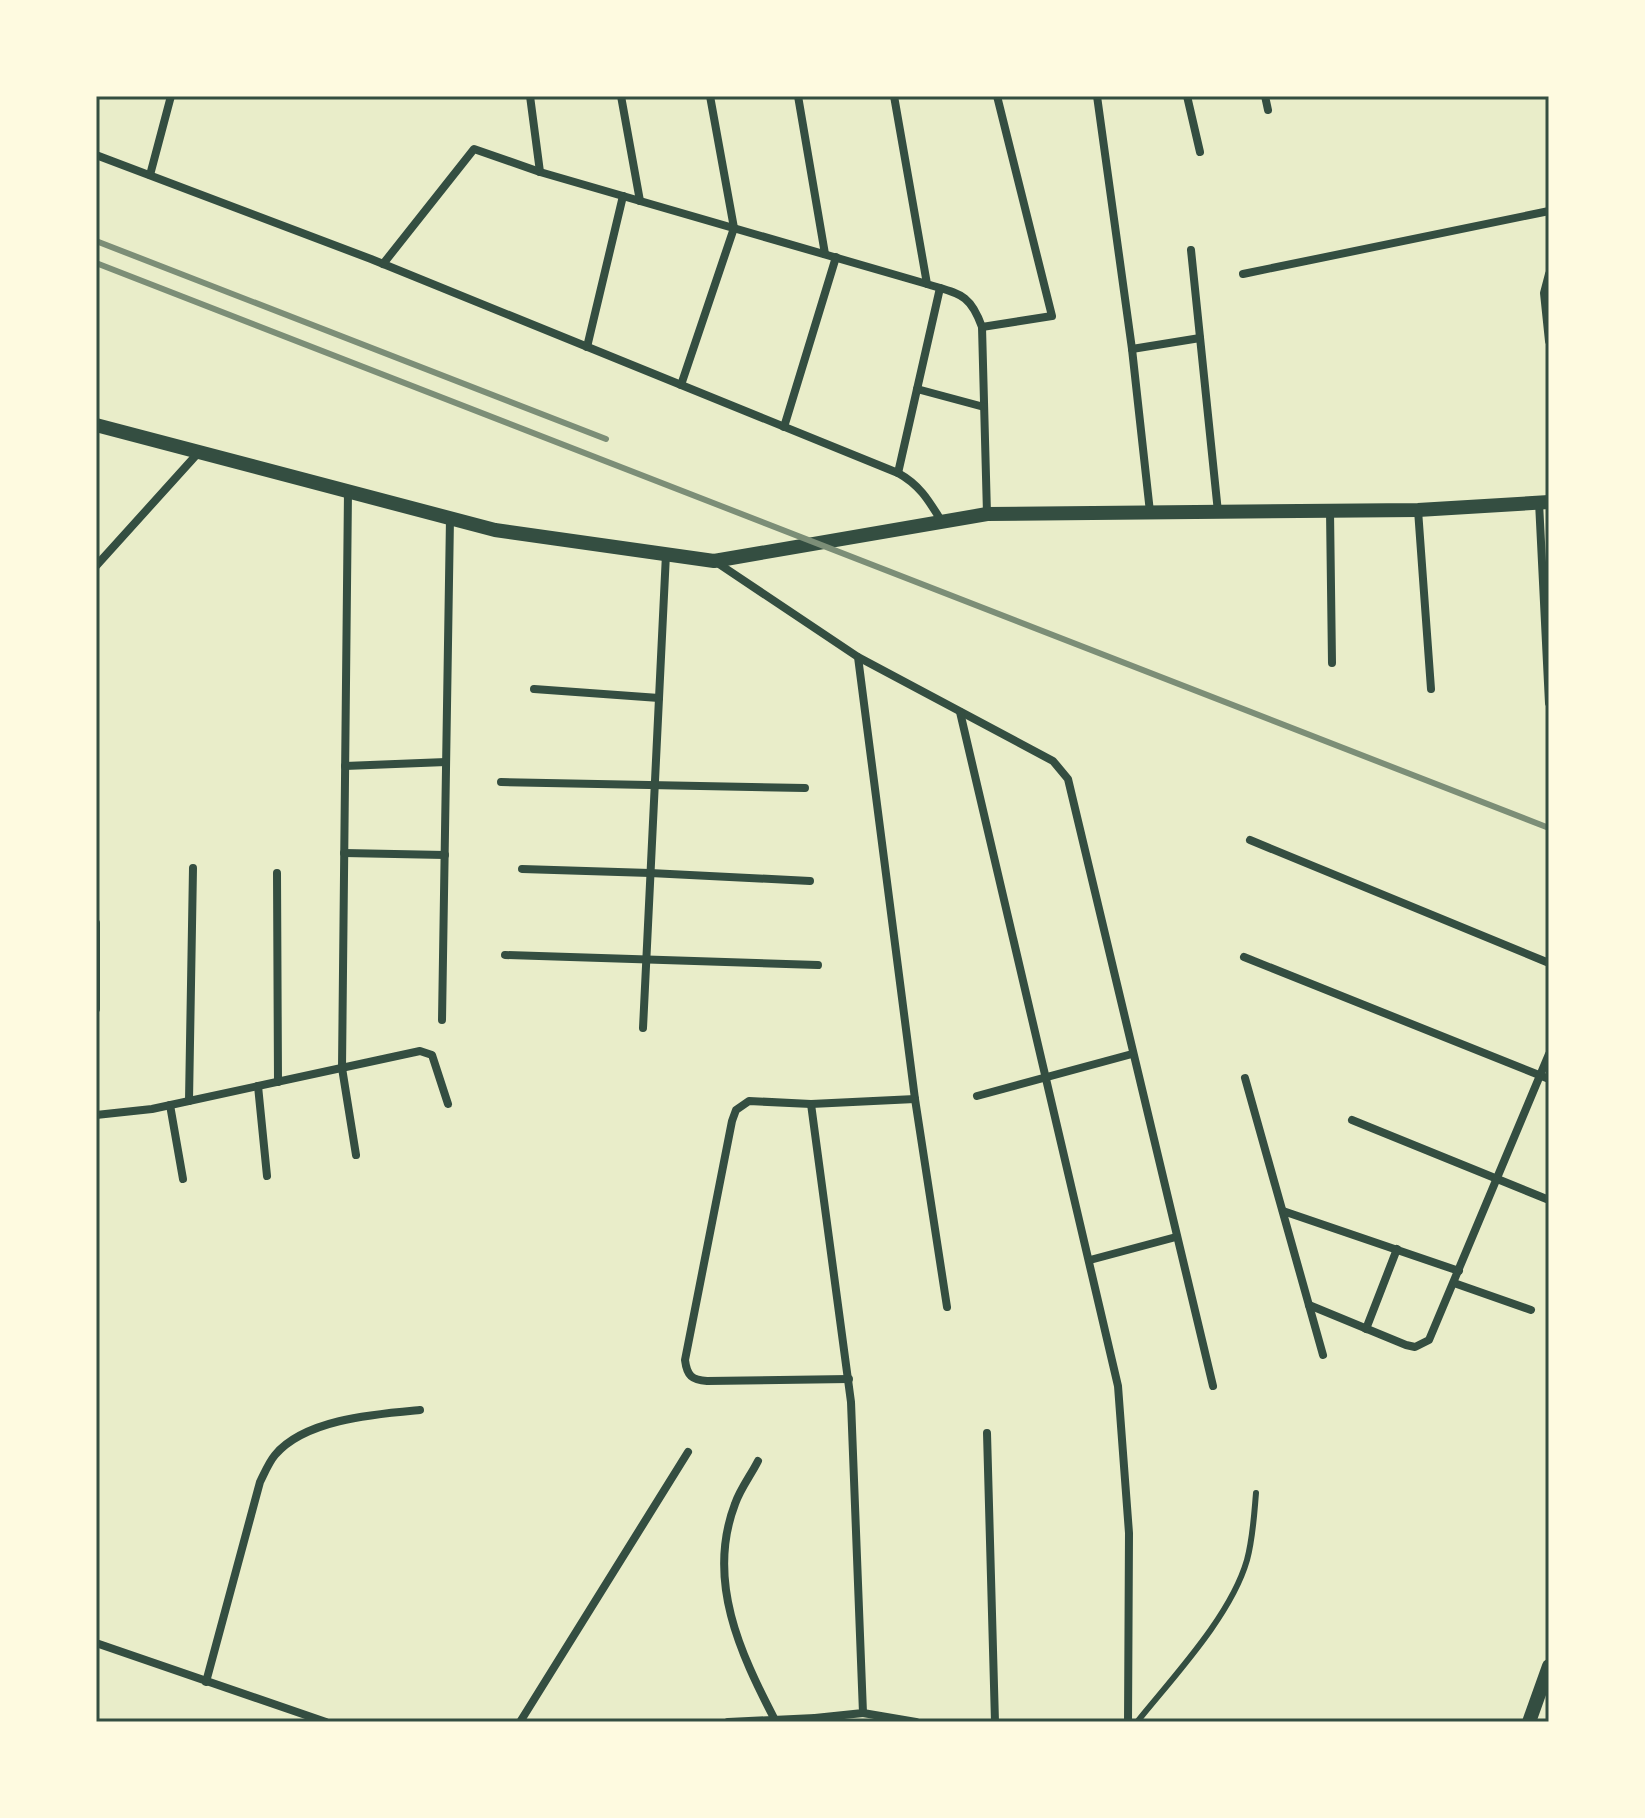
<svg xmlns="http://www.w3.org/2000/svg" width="1645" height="1818" font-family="'Titillium Web',sans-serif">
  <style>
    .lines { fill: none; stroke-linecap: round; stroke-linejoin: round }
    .service { stroke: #344e41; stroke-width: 6 }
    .minor { stroke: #344e41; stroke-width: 8 }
    .tertiary { stroke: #344e41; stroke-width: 14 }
    .rail { stroke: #7c8e77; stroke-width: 6 }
    .neatline { fill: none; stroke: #344e41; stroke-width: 3 }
  </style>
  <rect width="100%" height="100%" fill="#e9edc9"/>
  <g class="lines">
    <path class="service" d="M1137,1722C1173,1677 1231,1616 1247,1560C1253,1538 1254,1516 1256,1493"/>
    <g class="minor">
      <polyline points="530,96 540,172"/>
      <polyline points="621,96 640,201"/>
      <polyline points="798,96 825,254"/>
      <path d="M894,96L927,284C959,294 970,293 982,327L987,514"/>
      <polyline points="1097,96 1132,349 1150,512"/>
      <polyline points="1187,96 1200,152"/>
      <polyline points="1265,96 1268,110"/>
      <path d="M96,155L371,259L898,473C920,485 929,501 942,522"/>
      <polyline points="150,175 171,96"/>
      <polyline points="1191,250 1218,512"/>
      <polyline points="383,264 474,149 540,172 927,284"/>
      <polyline points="1243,274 1549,211"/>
      <polyline points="1549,274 1544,293 1549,341"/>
      <polyline points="982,327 1052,316 997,96"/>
      <polyline points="587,347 623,196"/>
      <polyline points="1132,349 1200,338"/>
      <polyline points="681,385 734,228 710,96"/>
      <polyline points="917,389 984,407"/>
      <polyline points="784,427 836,257"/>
      <polyline points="898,473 940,288"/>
      <polyline points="348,491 342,1068 356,1155"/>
      <polyline points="1539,502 1549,703"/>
      <polyline points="1418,510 1431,689"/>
      <polyline points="1330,511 1332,663"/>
      <polyline points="716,562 858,657 915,1099 947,1307"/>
      <polyline points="96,566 199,452"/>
      <polyline points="858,657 1053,761 1068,779 1213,1386"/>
      <polyline points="534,689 659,698"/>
      <polyline points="960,712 1118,1386 1129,1533 1128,1722"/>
      <polyline points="345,766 446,762"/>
      <polyline points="501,782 805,788"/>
      <polyline points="1250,840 1549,963"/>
      <polyline points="344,853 445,855"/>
      <polyline points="522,869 650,873 810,881"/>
      <polyline points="277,873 278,1082"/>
      <polyline points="96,923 96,1009"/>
      <polyline points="505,955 818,965"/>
      <polyline points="1244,957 1549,1079"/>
      <polyline points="442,1020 450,518"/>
      <polyline points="643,1028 666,554"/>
      <polyline points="1245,1078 1323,1355"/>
      <polyline points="258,1086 267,1176"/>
      <polyline points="977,1096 1132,1054"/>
      <polyline points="189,1101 193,868"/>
      <polyline points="811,1104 851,1402 863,1713 815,1718 815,1722"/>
      <polyline points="170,1105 183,1179"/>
      <polyline points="96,1115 152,1109 420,1051 432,1055 448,1104"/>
      <polyline points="1352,1120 1549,1200"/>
      <polyline points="1283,1211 1459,1271"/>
      <polyline points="1090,1260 1176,1237"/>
      <polyline points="1454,1283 1531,1310"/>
      <polyline points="1309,1305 1406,1345 1415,1347 1429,1340 1549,1054"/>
      <polyline points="1366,1329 1397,1249"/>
      <path d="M849,1379L707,1381C692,1380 687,1376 685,1360L732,1121L736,1110L749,1101L811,1104L915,1099"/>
      <polyline points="987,1433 995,1722"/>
      <path d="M758,1461C751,1475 740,1489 735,1504C706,1580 740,1653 775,1720"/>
      <polyline points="96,1643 326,1722"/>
      <path d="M206,1682L260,1482C264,1474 269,1462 275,1455C305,1419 376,1414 420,1410"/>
      <polyline points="863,1713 916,1722"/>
      <polyline points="520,1722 688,1452"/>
      <polyline points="728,1722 815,1718"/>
    </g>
    <g class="tertiary">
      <polyline points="96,425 495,530 714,561 987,514 1418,510 1549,502"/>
      <polyline points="1529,1722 1549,1666"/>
    </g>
    <g class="rail">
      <polyline points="96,241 606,439"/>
      <polyline points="96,263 1549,828"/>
    </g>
  </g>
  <rect width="1645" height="1818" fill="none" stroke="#fefae0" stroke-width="196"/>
  <rect x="98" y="98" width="1449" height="1622" class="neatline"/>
</svg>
